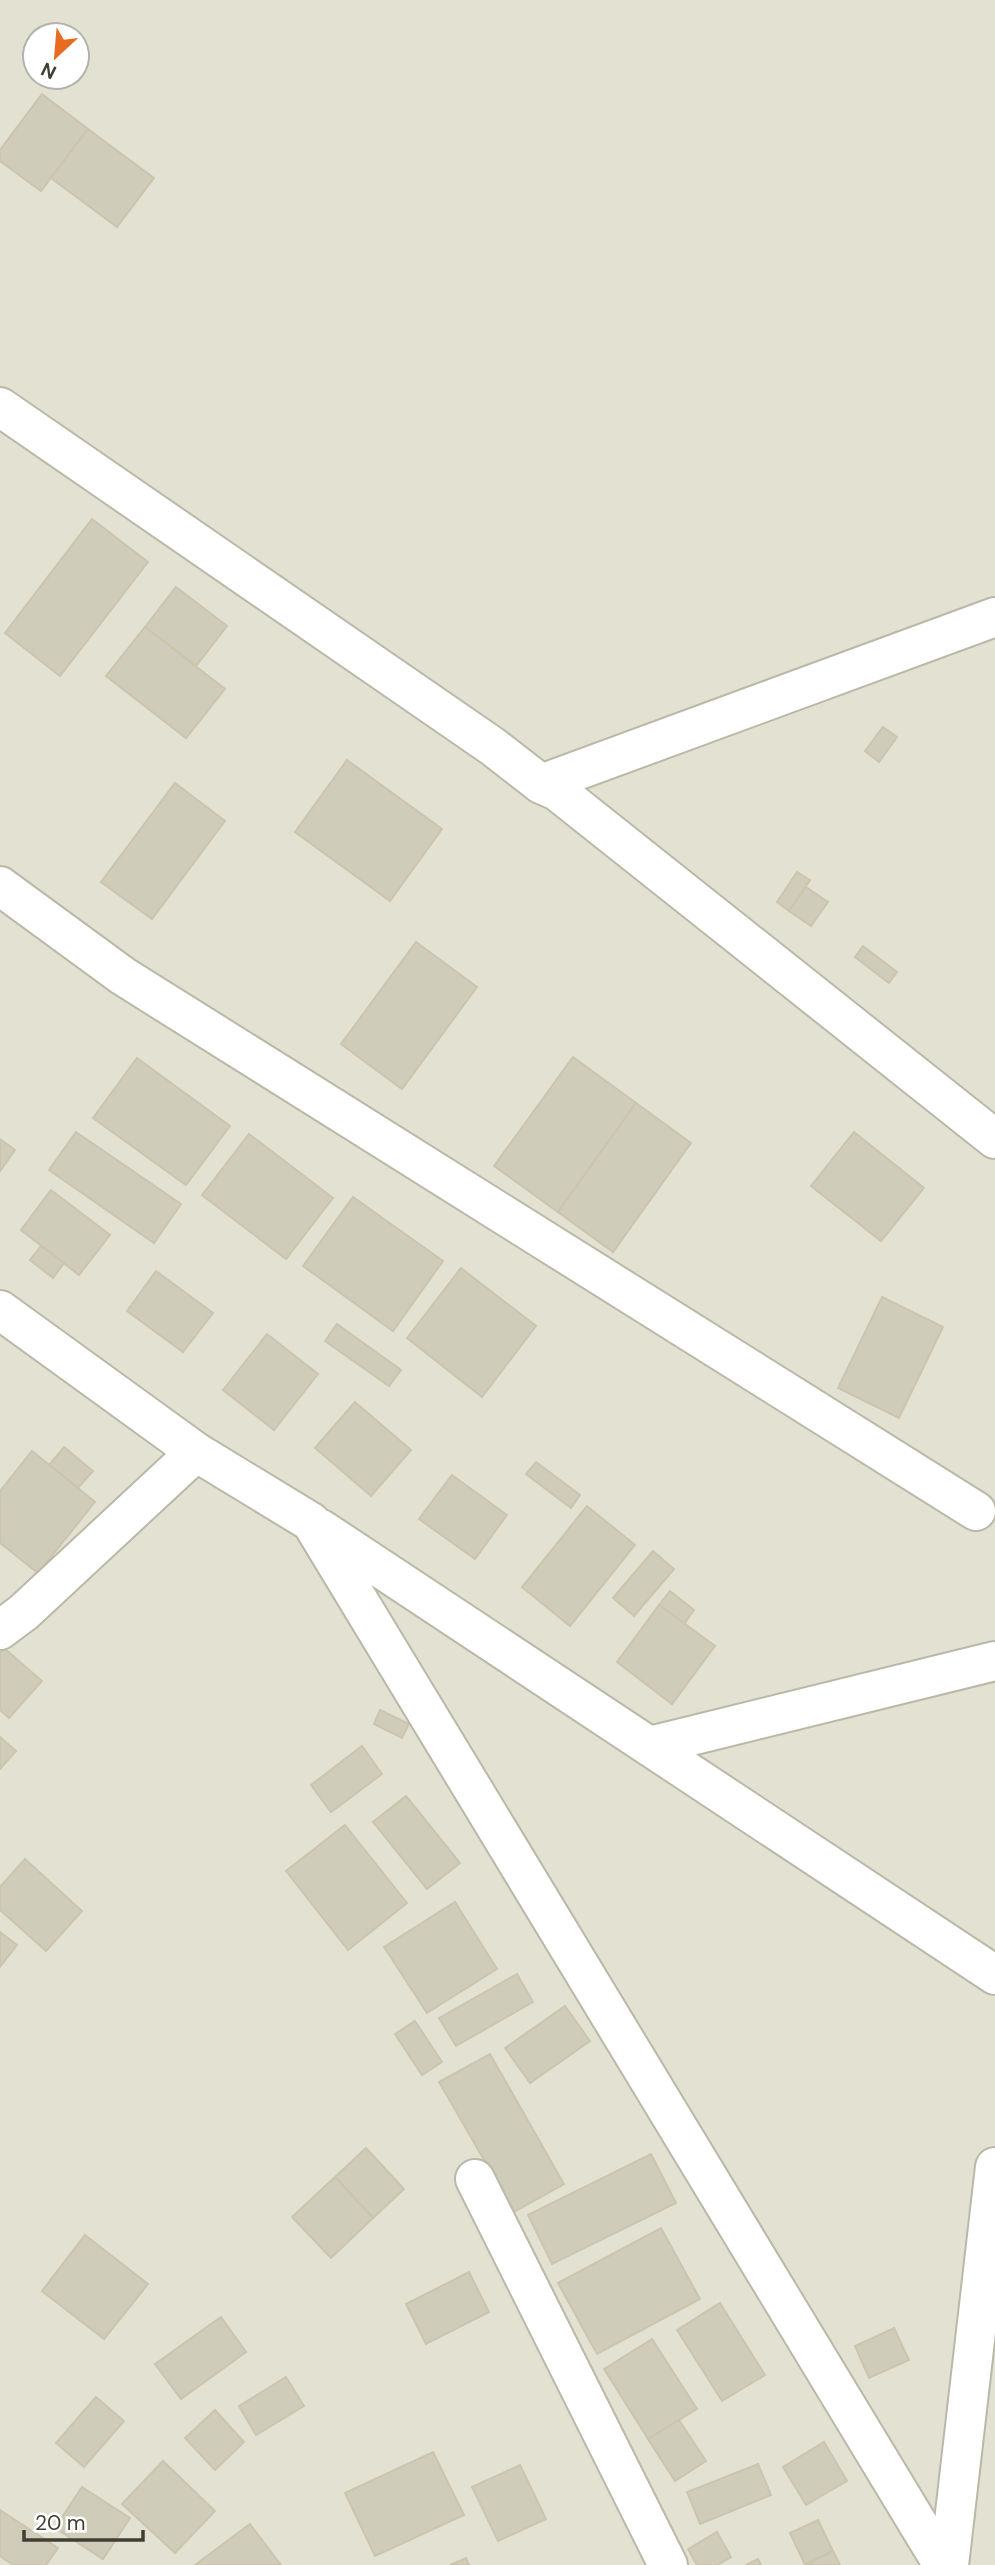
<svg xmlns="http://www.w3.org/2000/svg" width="995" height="2565" font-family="'DM Sans',sans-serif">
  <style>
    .residential { fill: #e3e2d2; fill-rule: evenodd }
    .building { fill: #d0ccba; stroke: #cbc5ae; stroke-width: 2 }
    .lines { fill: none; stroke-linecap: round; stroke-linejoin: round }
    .minor-casing { stroke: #bab8a7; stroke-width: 42 }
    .minor { stroke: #fff; stroke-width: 38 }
  </style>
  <rect width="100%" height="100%" fill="#f0efe3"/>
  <path class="residential" d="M0,0H995V2565H0ZM35,35H77V77H35Z"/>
  <g class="building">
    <polygon points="42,94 88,129 41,191 0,161 0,150"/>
    <polygon points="88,129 154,178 117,227 51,178"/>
    <polygon points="92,519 148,562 60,676 5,633"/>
    <polygon points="176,587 227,626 196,666 145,627"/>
    <polygon points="145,627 225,689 186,738 106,676"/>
    <polygon points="883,727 897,737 879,762 865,751"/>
    <polygon points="347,760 442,829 390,901 295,832"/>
    <polygon points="175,783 225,821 152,919 101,882"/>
    <polygon points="797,872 810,880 789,911 777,902"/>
    <polygon points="806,887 828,902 811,926 789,911"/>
    <polygon points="416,942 477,987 402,1089 341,1044"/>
    <polygon points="863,946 897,972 889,983 855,957"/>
    <polygon points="573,1057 636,1103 558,1212 494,1166"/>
    <polygon points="137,1058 230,1126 186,1185 93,1118"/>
    <polygon points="636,1103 691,1143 613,1252 558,1212"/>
    <polygon points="76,1132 181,1204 154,1243 49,1170"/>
    <polygon points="854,1132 924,1188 881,1241 811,1186"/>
    <polygon points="249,1134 333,1198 286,1259 202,1195"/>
    <polygon points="0,1139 15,1150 0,1171"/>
    <polygon points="51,1190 110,1235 79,1275 21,1230"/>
    <polygon points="353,1197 443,1261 393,1331 303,1266"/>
    <polygon points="41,1246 64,1263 53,1278 30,1260"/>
    <polygon points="461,1268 536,1326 482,1397 407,1338"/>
    <polygon points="156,1271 213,1313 183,1352 127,1311"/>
    <polygon points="882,1297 943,1327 899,1418 838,1388"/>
    <polygon points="337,1324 401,1370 389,1386 325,1341"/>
    <polygon points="267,1334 318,1374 274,1430 223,1390"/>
    <polygon points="355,1402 411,1450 371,1496 315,1448"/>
    <polygon points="64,1447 93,1471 78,1488 49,1465"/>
    <polygon points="32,1451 95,1502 38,1573 0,1543 0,1491"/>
    <polygon points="536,1462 580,1495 571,1508 526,1474"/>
    <polygon points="452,1475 507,1515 475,1559 419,1519"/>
    <polygon points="587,1506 635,1545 570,1626 522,1587"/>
    <polygon points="653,1551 674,1569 634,1616 613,1598"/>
    <polygon points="670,1591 694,1610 684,1624 659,1605"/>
    <polygon points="659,1605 715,1646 672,1704 617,1662"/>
    <polygon points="4,1648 42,1681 9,1718 0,1710 0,1653"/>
    <polygon points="380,1710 409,1724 402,1738 374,1724"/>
    <polygon points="0,1737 16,1751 0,1769"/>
    <polygon points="362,1746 382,1774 331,1812 311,1785"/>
    <polygon points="406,1796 460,1863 427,1889 373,1822"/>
    <polygon points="345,1825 407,1903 348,1950 286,1871"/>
    <polygon points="25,1859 82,1911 46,1951 0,1910 0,1887"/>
    <polygon points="455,1902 497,1969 427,2013 384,1947"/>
    <polygon points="0,1932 17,1945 0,1967"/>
    <polygon points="517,1974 533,2002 456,2046 439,2018"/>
    <polygon points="565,2006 590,2041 530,2083 505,2048"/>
    <polygon points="415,2021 442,2062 422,2075 395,2034"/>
    <polygon points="490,2054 564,2184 514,2212 439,2082"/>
    <polygon points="366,2148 404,2189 373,2218 335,2177"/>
    <polygon points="651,2154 676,2203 552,2264 528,2215"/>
    <polygon points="335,2177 373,2218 331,2258 292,2217"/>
    <polygon points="661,2228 700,2299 597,2354 558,2283"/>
    <polygon points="85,2235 148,2284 104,2339 42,2291"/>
    <polygon points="469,2272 489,2312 426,2344 406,2304"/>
    <polygon points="720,2303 765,2375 722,2401 677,2330"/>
    <polygon points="221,2317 246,2352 181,2399 155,2364"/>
    <polygon points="894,2328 909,2360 869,2378 855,2346"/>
    <polygon points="652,2339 697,2409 648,2439 604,2369"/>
    <polygon points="286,2377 304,2406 256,2435 239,2406"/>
    <polygon points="96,2397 124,2421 84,2467 56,2443"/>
    <polygon points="215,2410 244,2442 215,2470 185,2438"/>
    <polygon points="679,2420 706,2461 675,2481 648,2439"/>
    <polygon points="824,2442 847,2481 806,2505 783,2467"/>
    <polygon points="433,2452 464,2515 375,2556 345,2493"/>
    <polygon points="163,2461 215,2511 175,2553 122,2504"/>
    <polygon points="758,2464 771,2495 700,2524 687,2492"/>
    <polygon points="520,2465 546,2519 498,2541 472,2487"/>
    <polygon points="82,2487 130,2518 103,2559 55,2528"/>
    <polygon points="0,2510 58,2548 46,2565 13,2565 0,2556"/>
    <polygon points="818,2520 833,2551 805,2565 790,2533"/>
    <polygon points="250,2524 281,2565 195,2565"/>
    <polygon points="717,2532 731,2557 717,2565 697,2565 688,2549"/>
    <polygon points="833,2551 840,2565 806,2565"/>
    <polygon points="466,2558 469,2565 450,2565"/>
    <polygon points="758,2559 761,2565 746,2565"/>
  </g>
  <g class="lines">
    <defs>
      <g id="minor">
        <polyline points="0,407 492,746 541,784 557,791 995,1139"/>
        <polyline points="541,784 995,617"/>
        <polyline points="0,886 123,976 976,1511"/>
        <polyline points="0,1310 196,1452 311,1522 943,2565"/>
        <polyline points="321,1529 995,1975"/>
        <polyline points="0,1630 24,1612 196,1452"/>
        <polyline points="650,1746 995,1661"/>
        <polyline points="475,2179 668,2565"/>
        <polyline points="949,2565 995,2167"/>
      </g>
    </defs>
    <use href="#minor" class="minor-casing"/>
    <use href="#minor" class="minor"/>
  </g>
  <g transform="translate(56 56) rotate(206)"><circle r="33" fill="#ffffff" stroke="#b3b2ae" stroke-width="2"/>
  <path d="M0-5L12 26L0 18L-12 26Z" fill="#e86b22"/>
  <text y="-10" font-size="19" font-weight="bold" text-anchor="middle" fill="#413f34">N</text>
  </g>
  <path d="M24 2530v10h119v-10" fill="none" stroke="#413f34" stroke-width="3.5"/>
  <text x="35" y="2530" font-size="21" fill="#413f34" stroke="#ffffff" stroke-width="5" paint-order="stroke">20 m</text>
</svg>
